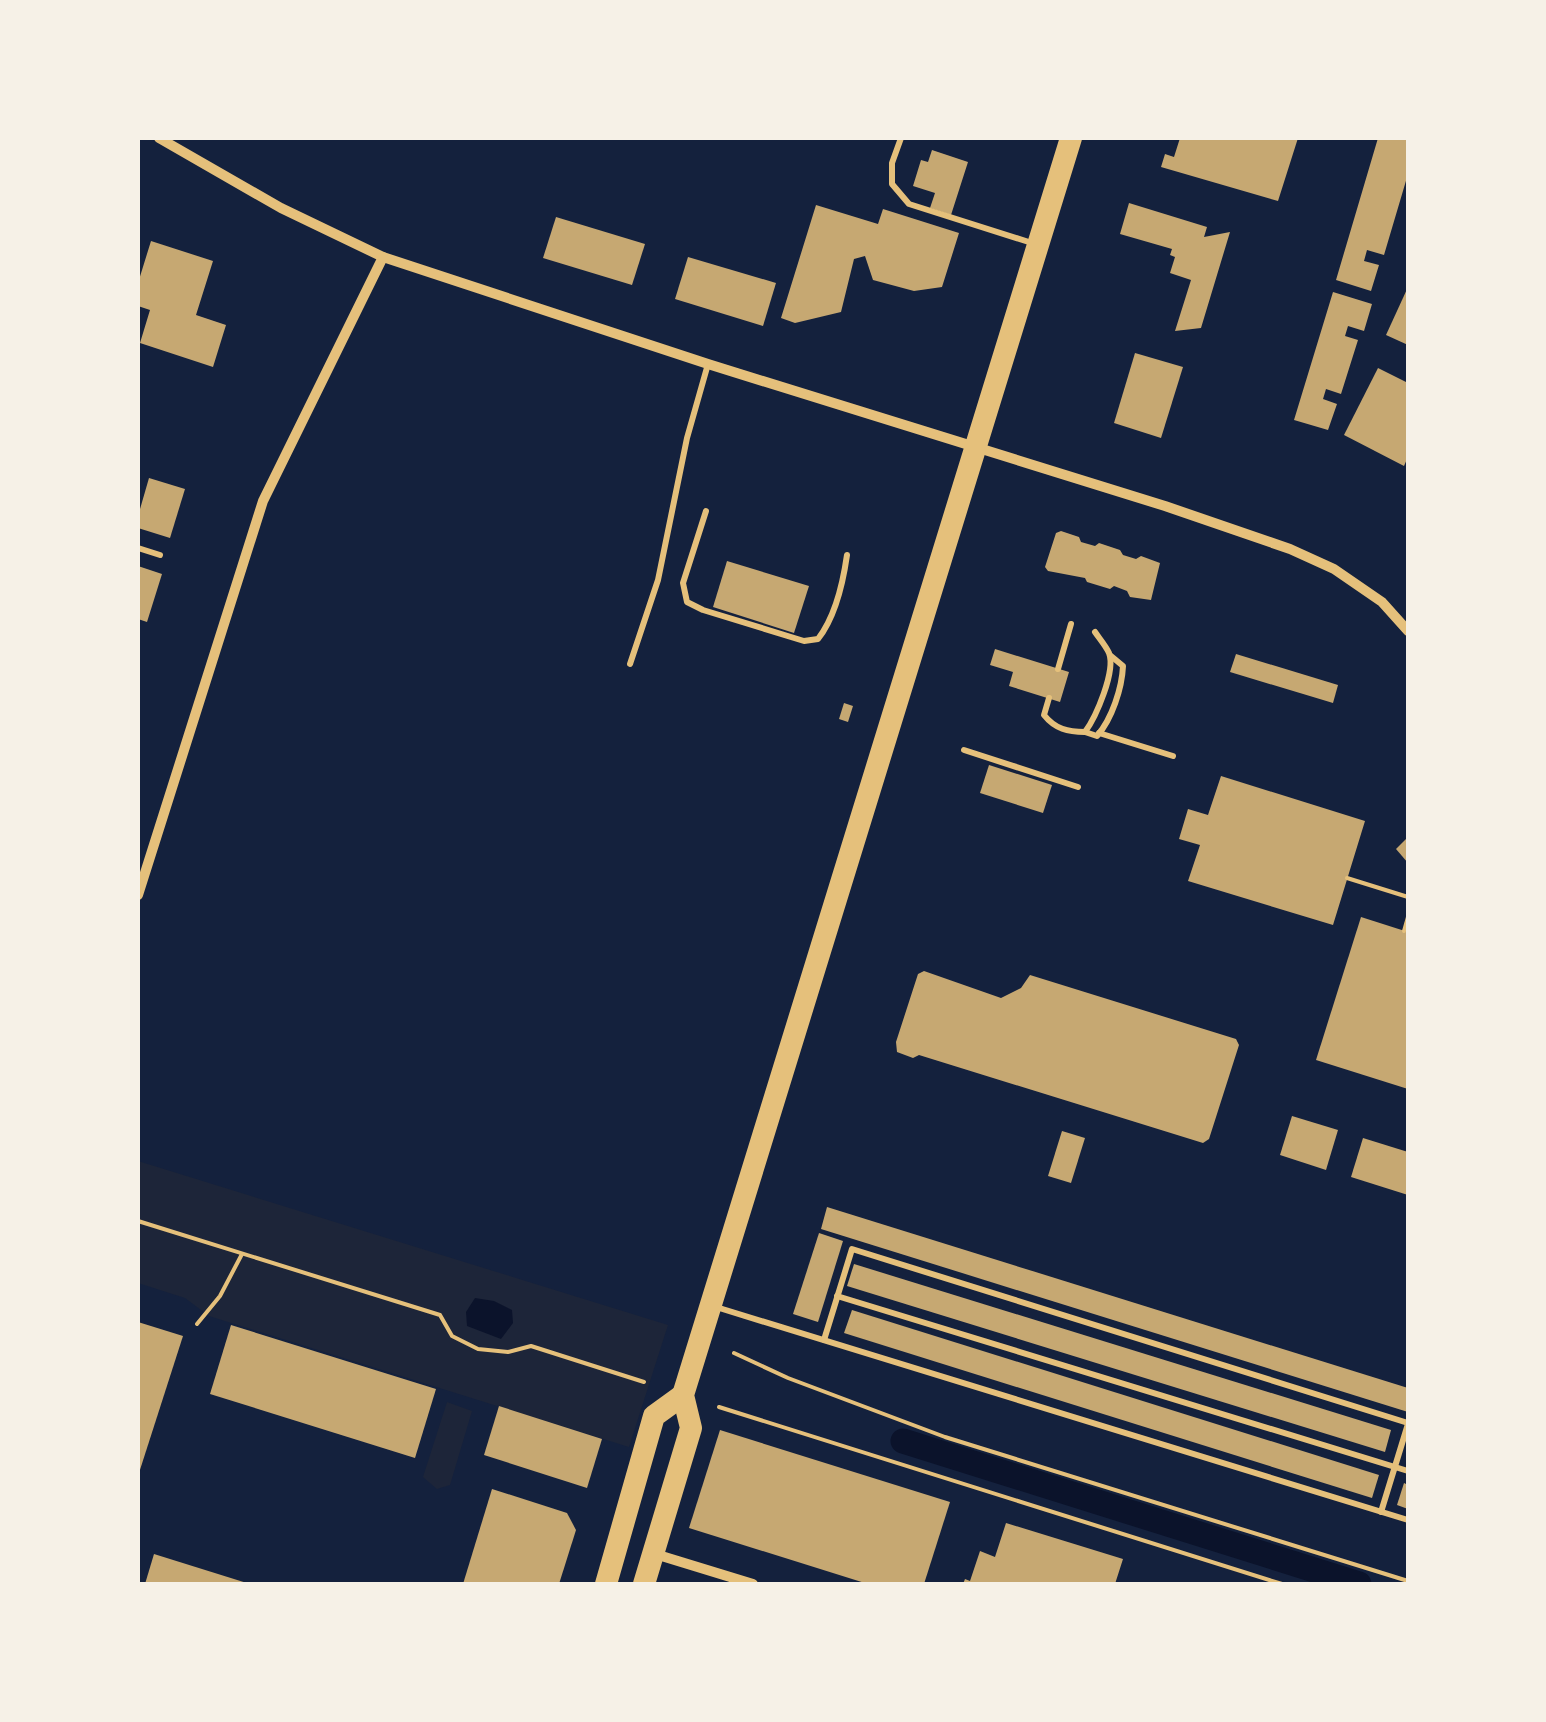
<svg xmlns="http://www.w3.org/2000/svg" width="1546" height="1722" font-family="'Public Sans',sans-serif">
  <style>
    .green { fill: #1d2539 }
    .water { fill: #0b132b }
    .lines { fill: none; stroke-linecap: round; stroke-linejoin: round }
    .canal { stroke: #0b132b; stroke-width: 25 }
    .building { fill: #c6a872 }
    .path { stroke: #e5c07b; stroke-width: 4 }
    .service { stroke: #e5c07b; stroke-width: 6 }
    .minor { stroke: #e5c07b; stroke-width: 10 }
    .primary { stroke: #e5c07b; stroke-width: 22 }
  </style>
  <rect width="100%" height="100%" fill="#14213d"/>
  <g class="green">
    <polygon points="138,1161 668,1325 629,1447 209,1316 185,1298 138,1283"/>
    <polygon points="447,1402 472,1411 450,1485 437,1489 423,1477"/>
  </g>
  <polygon class="water" points="475,1298 494,1301 512,1310 513,1323 501,1339 467,1326 466,1312"/>
  <g class="lines">
    <polyline class="canal" points="903,1441 1359,1584"/>
  </g>
  <g class="building">
    <polygon points="1180,138 1298,138 1278,201 1161,167 1165,154 1174,157"/>
    <polygon points="1378,138 1408,138 1408,174 1384,255 1367,250 1364,261 1379,265 1371,291 1336,280"/>
    <polygon points="932,150 968,162 951,215 930,208 935,193 913,186 921,160 928,162"/>
    <polygon points="1129,203 1207,227 1204,237 1230,232 1201,328 1175,331 1191,280 1170,273 1175,257 1170,255 1172,249 1120,234"/>
    <polygon points="816,205 878,224 883,209 959,233 942,287 914,291 873,280 865,256 854,259 841,312 795,323 781,318"/>
    <polygon points="556,217 645,244 632,285 543,258"/>
    <polygon points="151,241 213,261 196,315 226,325 213,367 140,343 150,310 138,306 138,283"/>
    <polygon points="688,257 776,283 763,326 675,299"/>
    <polygon points="1408,287 1408,345 1386,335"/>
    <polygon points="1333,292 1372,304 1364,331 1348,326 1345,336 1358,340 1341,394 1326,389 1323,399 1337,404 1328,430 1294,420"/>
    <polygon points="1135,353 1183,367 1161,438 1114,423"/>
    <polygon points="1378,368 1408,383 1408,457 1404,466 1344,435"/>
    <polygon points="149,478 185,489 170,538 138,528 138,516"/>
    <polygon points="1061,531 1079,537 1081,542 1095,546 1099,543 1120,550 1123,555 1136,559 1141,556 1160,563 1151,600 1130,597 1127,591 1114,586 1110,589 1087,582 1085,578 1048,571 1045,567 1056,533"/>
    <polygon points="727,561 809,586 794,633 713,607"/>
    <polygon points="138,566 162,574 147,622 138,619"/>
    <polygon points="995,649 1069,672 1060,702 1009,686 1013,672 990,665"/>
    <polygon points="1236,654 1338,685 1333,703 1230,672"/>
    <polygon points="844,703 853,706 848,722 839,719"/>
    <polygon points="989,765 1052,785 1043,813 980,793"/>
    <polygon points="1221,776 1365,821 1333,925 1188,881 1200,845 1179,839 1188,809 1208,815"/>
    <polygon points="1408,837 1408,863 1396,849"/>
    <polygon points="1361,917 1408,932 1408,1089 1316,1060"/>
    <polygon points="924,971 1001,998 1021,988 1030,975 1236,1039 1239,1045 1209,1139 1203,1143 919,1055 913,1058 897,1052 896,1042 918,974"/>
    <polygon points="1292,1116 1338,1130 1326,1170 1280,1155"/>
    <polygon points="1062,1131 1085,1138 1071,1183 1048,1176"/>
    <polygon points="1363,1138 1408,1152 1408,1195 1351,1177"/>
    <polygon points="827,1207 1408,1388 1408,1412 821,1229"/>
    <polygon points="819,1233 843,1241 818,1322 793,1314"/>
    <polygon points="854,1264 1391,1430 1385,1452 847,1286"/>
    <polygon points="852,1310 1379,1475 1372,1498 844,1333"/>
    <polygon points="138,1322 183,1336 138,1476"/>
    <polygon points="231,1325 436,1389 415,1458 210,1394"/>
    <polygon points="499,1406 602,1439 587,1488 484,1455"/>
    <polygon points="720,1430 950,1502 924,1584 868,1584 689,1528"/>
    <polygon points="1404,1483 1408,1485 1408,1509 1397,1505"/>
    <polygon points="492,1489 567,1513 576,1530 559,1584 463,1584"/>
    <polygon points="1006,1523 1123,1559 1115,1584 963,1584 965,1579 970,1581 980,1551 995,1557"/>
    <polygon points="154,1554 250,1584 145,1584"/>
  </g>
  <g class="lines">
    <g class="path">
      <polyline points="1347,878 1408,897"/>
      <polyline points="1404,931 1408,917"/>
      <polyline points="138,1221 440,1315 452,1336 478,1349 508,1352 531,1346 644,1382"/>
      <polyline points="197,1324 220,1296 242,1254"/>
      <polyline points="734,1353 788,1378 945,1437 1408,1581"/>
      <polyline points="719,1407 1282,1584"/>
    </g>
    <g class="service">
      <polyline points="901,138 892,163 892,184 909,204 1032,243"/>
      <path d="M706,511L683,583L687,602L703,610L804,641L818,639C836,616 843,583 847,555"/>
      <polyline points="138,548 160,555"/>
      <polyline points="630,664 658,580 687,438 708,364"/>
      <polyline points="1058,669 1071,624"/>
      <path d="M1049,698L1044,715C1055,729 1068,732 1085,732C1096,717 1116,671 1109,653C1106,646 1099,638 1095,632"/>
      <path d="M1085,732L1097,736C1112,719 1122,688 1123,666L1111,656"/>
      <polyline points="1099,733 1173,756"/>
      <polyline points="964,750 1078,787"/>
      <polyline points="837,1296 1408,1471"/>
      <polyline points="716,1307 1408,1520"/>
      <polyline points="824,1340 852,1249 1408,1423"/>
      <polyline points="1381,1512 1408,1424"/>
    </g>
    <g class="minor">
      <polyline points="159,138 281,208 383,257 708,364 1165,506 1290,549 1334,569 1382,602 1408,631"/>
      <polyline points="138,895 263,501 383,257"/>
      <polyline points="655,1554 753,1584"/>
    </g>
    <g class="primary">
      <polyline points="606,1584 654,1416 683,1395"/>
      <polyline points="644,1584 691,1428 683,1395 1071,138"/>
    </g>
  </g>
  <rect width="1546" height="1722" fill="none" stroke="#f6f1e7" stroke-width="280"/>
</svg>
